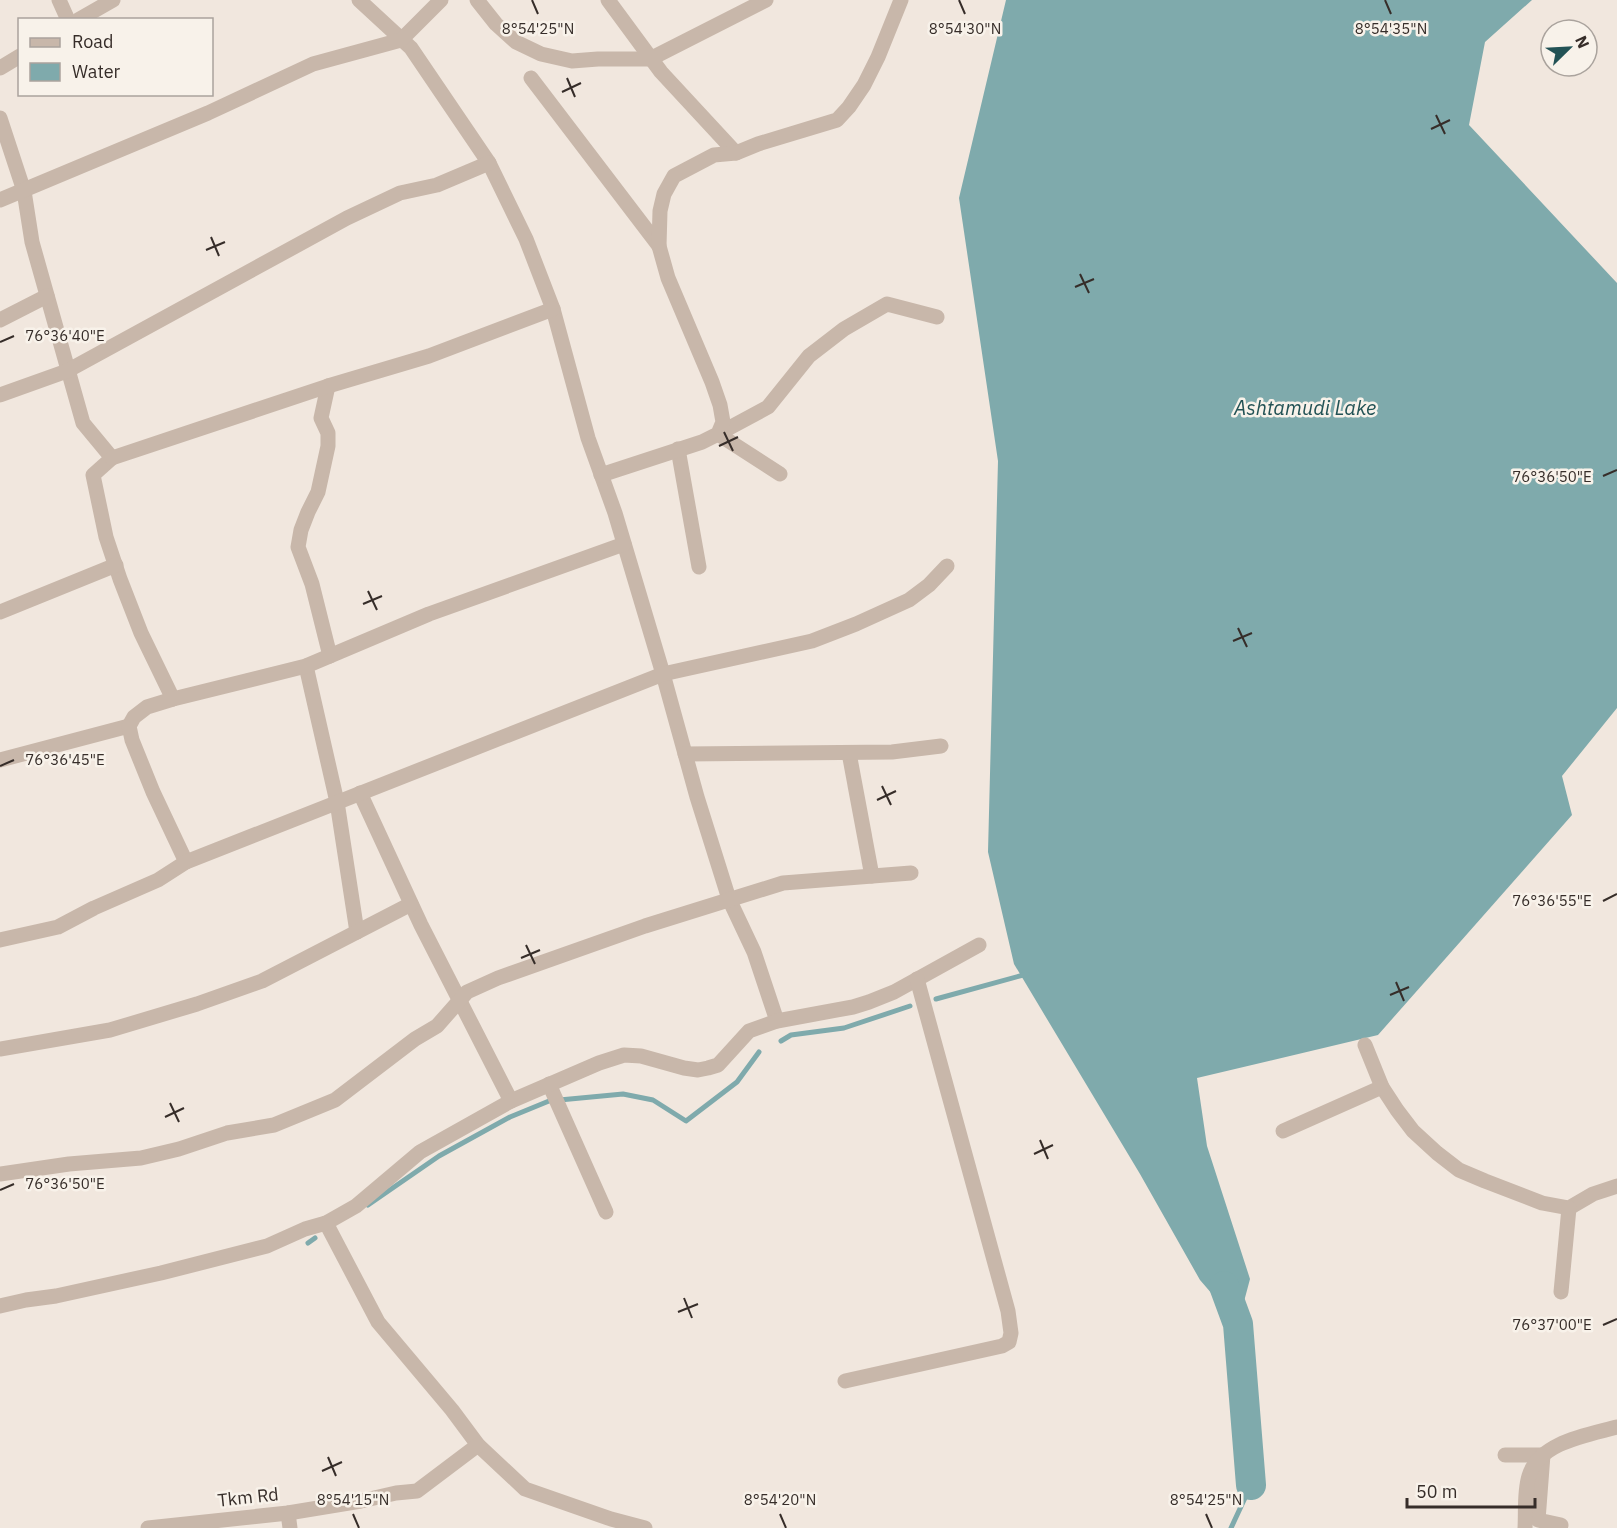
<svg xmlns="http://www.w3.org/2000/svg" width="1617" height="1528" font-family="'IBM Plex Sans',sans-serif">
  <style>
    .water { fill: #7faaac }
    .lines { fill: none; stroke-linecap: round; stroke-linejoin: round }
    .stream { stroke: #7faaac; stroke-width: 5 }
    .river { stroke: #7faaac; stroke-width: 30 }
    .street { stroke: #c8b7aa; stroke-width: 15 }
    .ticks { fill: none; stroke: #362d29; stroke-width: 2 }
    .labels { text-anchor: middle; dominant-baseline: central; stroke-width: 5; stroke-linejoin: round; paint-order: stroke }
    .street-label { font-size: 18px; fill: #362d29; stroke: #f8f2ea }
    .water-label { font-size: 20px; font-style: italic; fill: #225255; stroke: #f8f2ea }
    .ticks-label { font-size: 15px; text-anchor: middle; fill: #362d29; stroke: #f8f2ea; stroke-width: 5; stroke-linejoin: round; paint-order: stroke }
  </style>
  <rect width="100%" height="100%" fill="#f1e7de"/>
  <polygon class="water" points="1006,0 1532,0 1485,42 1469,125 1617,283 1617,708 1562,776 1572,815 1378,1035 1197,1078 1207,1146 1250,1279 1238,1324 1200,1280 1140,1174 1014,964 988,852 998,461 959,198"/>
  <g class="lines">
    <g class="stream">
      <polyline points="936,999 1027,974"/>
      <polyline points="781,1041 791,1035 844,1028 910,1006"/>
      <polyline points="368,1205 439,1156 510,1117 549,1101 623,1094 653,1100 686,1121 737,1082 759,1052"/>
      <polyline points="308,1243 315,1238"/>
      <polyline points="1231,1528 1251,1485"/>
    </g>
    <polyline class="river" points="1224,1286 1238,1324 1251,1485"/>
    <g class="street">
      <polyline points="59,0 68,20"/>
      <polyline points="359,0 411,48 489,163 526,239 553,309 588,438 615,513 663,674 697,797 729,899 754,952 777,1021"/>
      <polyline points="477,0 496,24 516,42 541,54 572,61 598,59 650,59 766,0"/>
      <polyline points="608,0 661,72 736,153"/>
      <polyline points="78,20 113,0"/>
      <polyline points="0,68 20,56"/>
      <polyline points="531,78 659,246"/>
      <polyline points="0,118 24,191 32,242 83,423 112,458 93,475 106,537 120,579 141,633 173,699"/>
      <polyline points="0,200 208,113 313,64 401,40 441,0"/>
      <polyline points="0,320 47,296"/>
      <polyline points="328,386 321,418 328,433 328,446 318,492 308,512 301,530 298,547 312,584 330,656"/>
      <polyline points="0,395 67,371 347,218 400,193 437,185 489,163"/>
      <polyline points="678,449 699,567"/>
      <polyline points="112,458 328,386 429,356 553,309"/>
      <polyline points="780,474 718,434 768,407 809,356 844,329 887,304 937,317"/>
      <polyline points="601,475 702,442 718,434 723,422 720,405 712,382 668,278 659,246 660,211 664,194 674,176 714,155 736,153 758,144 837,120 849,107 864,85 878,57 901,0"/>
      <polyline points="0,612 116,565"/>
      <polyline points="306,666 337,802 357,932"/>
      <polyline points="849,753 872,876"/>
      <polyline points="685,754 892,752 941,746"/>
      <polyline points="0,760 129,726"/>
      <polyline points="360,793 421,925 511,1101"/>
      <polyline points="186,862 153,792 132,740 129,726 134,717 147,707 173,699 306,666 429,614 624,544"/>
      <polyline points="0,940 58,927 94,908 158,880 186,862 663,674 812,641 856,624 909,600 929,585 947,566"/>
      <polyline points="1365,1045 1382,1087 1397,1110 1413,1131 1437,1153 1459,1170 1485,1181 1542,1203 1569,1208 1593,1194 1617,1186"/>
      <polyline points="0,1049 110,1030 197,1004 262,981 411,904"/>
      <polyline points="549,1084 606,1212"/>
      <polyline points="1283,1131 1382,1087"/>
      <polyline points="0,1174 69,1164 141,1158 179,1149 227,1133 274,1125 335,1100 415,1039 437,1026 467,992 498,978 645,926 783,883 911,873"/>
      <polyline points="326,1223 378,1322 452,1410 478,1445 525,1489 611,1519 645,1528"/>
      <polyline points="1561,1292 1569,1208"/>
      <polyline points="0,1306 26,1300 56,1296 161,1273 267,1246 305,1229 326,1223 356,1206 420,1152 511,1101 599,1063 624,1055 641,1056 684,1068 698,1070 708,1068 718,1065 749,1031 777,1021 853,1007 869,1002 894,992 979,945"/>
      <polyline points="845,1381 1002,1346 1009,1342 1011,1333 1008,1311 917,979"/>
      <polyline points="1505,1455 1543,1455 1538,1520 1561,1525"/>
      <polyline points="288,1513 290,1528"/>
      <polyline points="148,1528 288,1513 361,1501 396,1493 417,1491 478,1445"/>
      <path d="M1525,1528C1526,1511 1524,1492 1529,1476C1539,1442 1588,1435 1617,1427"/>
    </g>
  </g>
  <path class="ticks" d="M532,0L538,14M959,0L965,14M1385,0L1391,14M567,78L575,97M562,92L581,83M1436,115L1445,134M1431,129L1450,120M211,237L219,256M206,250L225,242M1080,274L1089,293M1075,287L1094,279M0,342L14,336M724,432L733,451M719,446L738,437M1603,476L1617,470M368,591L377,610M363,604L382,596M1238,628L1247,647M1233,641L1252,633M0,766L14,760M882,786L891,805M877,800L896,791M1603,901L1617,894M526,945L535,964M521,958L540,950M1396,982L1404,1001M1390,995L1409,987M170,1103L179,1122M165,1117L184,1108M1040,1140L1048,1159M1034,1154L1053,1145M0,1190L14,1184M684,1298L692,1318M678,1312L698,1304M1603,1325L1617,1319M328,1457L336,1476M322,1471L342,1462M353,1514L359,1528M780,1514L786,1528M1206,1514L1212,1528"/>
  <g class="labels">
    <g class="street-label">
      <text transform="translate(248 1497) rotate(-6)">Tkm Rd</text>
    </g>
    <g class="water-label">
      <text x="1305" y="407">Ashtamudi Lake</text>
    </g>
  </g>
  <g class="ticks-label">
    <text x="538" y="34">8°54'25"N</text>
    <text x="965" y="34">8°54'30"N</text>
    <text x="1391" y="34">8°54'35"N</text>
    <text x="65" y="341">76°36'40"E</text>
    <text x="1552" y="482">76°36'50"E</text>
    <text x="65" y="765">76°36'45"E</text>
    <text x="1552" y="906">76°36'55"E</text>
    <text x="65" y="1189">76°36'50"E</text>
    <text x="1552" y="1330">76°37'00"E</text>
    <text x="353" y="1505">8°54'15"N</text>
    <text x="780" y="1505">8°54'20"N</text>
    <text x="1206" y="1505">8°54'25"N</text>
  </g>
  <rect x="18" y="18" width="195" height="78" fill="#f8f2ea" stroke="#aaa39d" stroke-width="1.5"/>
  <rect x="30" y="38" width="30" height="9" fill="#c8b7aa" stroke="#aaa39d" stroke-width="1.5"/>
  <text x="72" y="48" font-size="18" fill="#362d29">Road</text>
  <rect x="30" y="63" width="30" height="18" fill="#7faaac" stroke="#aaa39d" stroke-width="1.5"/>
  <text x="72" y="78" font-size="18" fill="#362d29">Water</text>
  <g transform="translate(1569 48) rotate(66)"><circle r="28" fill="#f8f2ea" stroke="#aaa39d" stroke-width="1.5"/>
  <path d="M0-4.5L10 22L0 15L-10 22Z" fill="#225255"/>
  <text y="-9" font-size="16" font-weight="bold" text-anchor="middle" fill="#362d29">N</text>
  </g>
  <path d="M1407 1498v9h128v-9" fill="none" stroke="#362d29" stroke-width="3"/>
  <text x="1416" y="1498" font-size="18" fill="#362d29" stroke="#f8f2ea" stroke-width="4.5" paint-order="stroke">50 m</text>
</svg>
